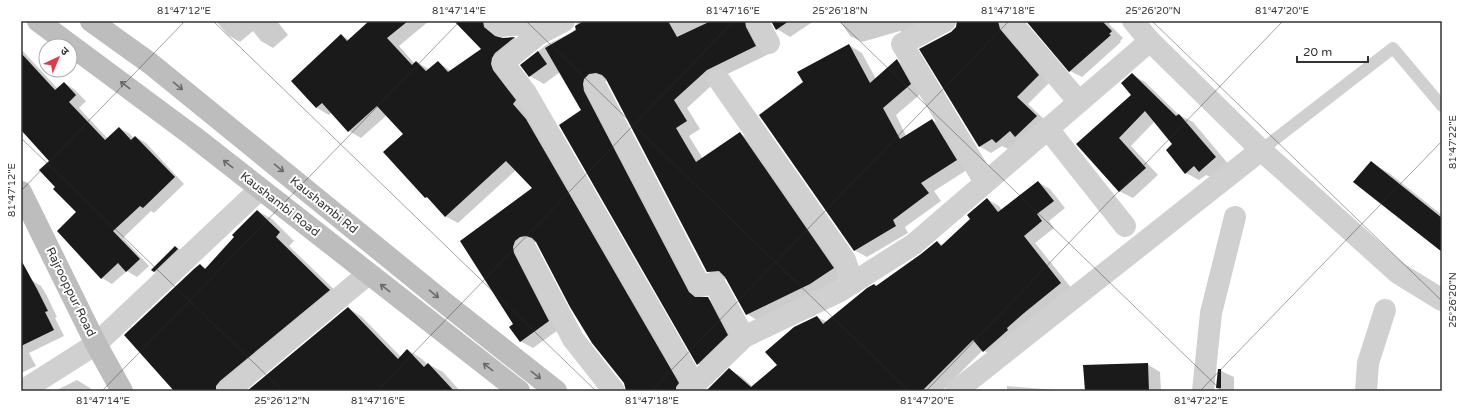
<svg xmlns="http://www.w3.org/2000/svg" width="1463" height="412" font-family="'Varela Round','Noto Sans Devanagari',sans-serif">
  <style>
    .shadow { fill: #0003 }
    .building { fill: #1a1a1a }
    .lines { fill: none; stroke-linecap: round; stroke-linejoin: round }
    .service { stroke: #d0d0d0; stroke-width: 12 }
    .minor { stroke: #d0d0d0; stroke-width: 22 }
    .tertiary { stroke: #d0d0d0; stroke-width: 22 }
    .secondary { stroke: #bdbdbd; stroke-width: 22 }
    .oneway { stroke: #6a6a6a }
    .ticks { fill: none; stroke: #333; stroke-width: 1; stroke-opacity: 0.45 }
    .labels { text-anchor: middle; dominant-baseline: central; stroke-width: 4; stroke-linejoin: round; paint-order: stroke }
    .street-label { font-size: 12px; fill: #333; stroke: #fff }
    .neatline { fill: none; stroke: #333; stroke-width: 1.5 }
    .ticks-label { font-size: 10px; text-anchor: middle; fill: #333 }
  </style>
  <rect width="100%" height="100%" fill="#fff"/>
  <g class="shadow">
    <polygon points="216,21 277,21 288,35 273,48 261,41 253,31 240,42 228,35"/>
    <polygon points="370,21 429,21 399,46 415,64 417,62 430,70 438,62 451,71 483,50 461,21 497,21 496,35 499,38 515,38 526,45 507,60 690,391 627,391 625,383 537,242 532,243 561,328 533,348 520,341 515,324 461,241 533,189 516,170 458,223 445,216 432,201 426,197 404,134 387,115 361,138 349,131 332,112 329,115 317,108 292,81 342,35 349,40"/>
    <polygon points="577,21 583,23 586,21 761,21 759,36 769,54 721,77 687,108 700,129 689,136 703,159 741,134 754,142 847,275 760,322 747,314 727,279 721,279 707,271 608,80 603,82 597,99 701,298 707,298 721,306 742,343 711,372 698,364 582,110 560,72 544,84 530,76 522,65 546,45 571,33 576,28"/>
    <polygon points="772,21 814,21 790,37 777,29"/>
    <polygon points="840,21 942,21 911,38 900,31 862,42 850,36"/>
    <polygon points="958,21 1011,21 1050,82 1028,104 1048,123 1008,149 1002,146 991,153 979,146 951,33 956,28"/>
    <polygon points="1028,21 1108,21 1110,23 1109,24 1123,38 1120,41 1121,42 1082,77 1070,71"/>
    <polygon points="849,45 862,53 876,79 897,61 910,68 924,91 896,115 906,136 932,120 945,127 970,168 934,191 941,201 905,227 908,233 867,257 854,250 804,82"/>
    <polygon points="21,49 58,89 64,83 74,89 86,101 79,108 108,139 119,128 130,134 134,139 136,137 146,143 184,184 154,213 151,211 123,238 149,266 137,277 127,271 112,284 102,278 78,212 56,187 50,161 21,128"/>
    <polygon points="1132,75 1145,82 1179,115 1193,122 1229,165 1213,178 1206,175 1199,180 1186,173 1174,144 1155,121 1131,146 1158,175 1133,198 1119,191 1078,144 1133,95"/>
    <polygon points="1371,163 1389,173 1442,215 1442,250"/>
    <polygon points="1038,182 1050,189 1065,208 1049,221 1054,228 1035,243 1073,290 996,358 983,350 942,391 707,391 730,370 742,377 753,387 778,365 817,317 827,322 921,255 937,242 943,245 972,219 987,199 999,206 1002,210"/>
    <polygon points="258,211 272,219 294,241 289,246 343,298 233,391 175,391 125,335 200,265 207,269"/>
    <polygon points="176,247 182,251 161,275 154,272"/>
    <polygon points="21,260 31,280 41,286 47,296 57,317 55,318 64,336 29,353 36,366 21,373"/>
    <polygon points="348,308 362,317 401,357 408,350 422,359 428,365 428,364 443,372 460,391 249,391"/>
    <polygon points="1147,364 1160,372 1161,391 1086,391"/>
    <polygon points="1219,370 1234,377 1234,391 1217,391"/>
    <polygon points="77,380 90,388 92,391 55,391"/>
    <polygon points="1007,386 1067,391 1007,391"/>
  </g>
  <g class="building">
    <polygon points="369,21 408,21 387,38 412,65 416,61 426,71 438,61 448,72 481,49 454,21 483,21 484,27 495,36 503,38 515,37 495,53 492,58 491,64 493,70 516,100 513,104 526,119 679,383 676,387 676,391 626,391 624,383 592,343 570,307 536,242 532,238 526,236 520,237 515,241 513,247 514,253 549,321 520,342 509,327 513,324 460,241 532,188 506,161 445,217 427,197 425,198 383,152 403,134 377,106 348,132 322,103 316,108 291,81 341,34 347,41"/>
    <polygon points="584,21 668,21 677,37 711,21 745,21 746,27 756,46 707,70 674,100 687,121 676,128 696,162 740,132 834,268 810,284 746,315 725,277 719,271 707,272 606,79 602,75 596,73 589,74 584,79 583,84 584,91 689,292 695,297 708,297 728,335 697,365 559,125 581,110 545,48 576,30 575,26"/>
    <polygon points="771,21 789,21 776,30"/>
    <polygon points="957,21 998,21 1000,29 1039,75 1017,97 1037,116 1015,137 1010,131 996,143 992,139 979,147 919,49 951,32 956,27"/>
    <polygon points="1026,21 1102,21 1112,31 1109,34 1111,35 1069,72"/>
    <polygon points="849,44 870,83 897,59 911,84 883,108 900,139 932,119 957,160 921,183 929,193 893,220 896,226 854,251 759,115 803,82 797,72"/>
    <polygon points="538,51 547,64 529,77 520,65"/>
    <polygon points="21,53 55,90 64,82 76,95 69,102 105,140 119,127 131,140 135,136 175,177 143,208 140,206 113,231 140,259 126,272 118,263 101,279 57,231 76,212 53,189 55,187 39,170 49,161 21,130"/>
    <polygon points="1132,73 1176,116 1179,114 1216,157 1199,172 1194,166 1185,174 1166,150 1172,144 1145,111 1119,138 1146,168 1119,192 1076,144 1131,95 1121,83"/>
    <polygon points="1371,161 1442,218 1442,252 1353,182"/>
    <polygon points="1038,181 1054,201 1037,214 1042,221 1024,236 1061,283 1024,313 1007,328 1008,330 983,352 973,340 922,391 706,391 729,368 751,387 777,365 765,352 794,327 817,316 823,324 867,288 874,284 876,286 921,254 937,241 941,246 970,219 967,215 987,198 998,212"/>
    <polygon points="257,210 280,232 276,237 330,290 220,381 216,386 216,391 174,391 124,335 195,268 200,264 205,269 234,237 232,235"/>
    <polygon points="175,246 178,249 154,272 151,270"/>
    <polygon points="21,260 37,289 48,311 45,312 54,330 21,346"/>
    <polygon points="348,307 398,359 407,349 424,367 428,363 454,391 247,391"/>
    <polygon points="1148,363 1149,391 1085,391 1083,365"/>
    <polygon points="1218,369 1221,369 1221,388 1216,388"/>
  </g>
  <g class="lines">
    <polyline class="service" points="1261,150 1393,48 1442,106"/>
    <g class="minor">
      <path d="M495,21L502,26C516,24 529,23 539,34"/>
      <polyline points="564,21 539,34 503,63 526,93 694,384"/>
      <polyline points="757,21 769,43"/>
      <polyline points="945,21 902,44 985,182"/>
      <polyline points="1010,21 1079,102"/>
      <polyline points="719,80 845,260 853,283"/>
      <polyline points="595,85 700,286 714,283 744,337"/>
      <polyline points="1048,129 1125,226"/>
      <polyline points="525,248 573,339 614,391"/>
      <polyline points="22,391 96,344 260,189"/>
      <polyline points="228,391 368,274"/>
      <polyline points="688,391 744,337 840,291 914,244 1150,41"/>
      <polyline points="1203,391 1211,313 1235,217"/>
      <polyline points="1366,391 1368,363 1385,310"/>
    </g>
    <g class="tertiary">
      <polyline points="1133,21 1150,41 1261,150 1398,273 1442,300"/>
      <polyline points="956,391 1261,150"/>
    </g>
    <g class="secondary">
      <polyline points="38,21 193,136 519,391"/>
      <polyline points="91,21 151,64 446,304 556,391"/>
      <polyline points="21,192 96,344 122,391"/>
    </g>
  </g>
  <defs><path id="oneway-shaft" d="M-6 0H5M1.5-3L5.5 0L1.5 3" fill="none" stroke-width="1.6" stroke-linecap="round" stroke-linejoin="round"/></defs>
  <g class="oneway">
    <use href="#oneway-shaft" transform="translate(125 85) rotate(-143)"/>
    <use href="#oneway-shaft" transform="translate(178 86) rotate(39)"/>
    <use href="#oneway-shaft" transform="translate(228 164) rotate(-142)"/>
    <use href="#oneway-shaft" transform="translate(279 168) rotate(39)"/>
    <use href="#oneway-shaft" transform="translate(385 288) rotate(-142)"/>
    <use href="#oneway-shaft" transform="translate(434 294) rotate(39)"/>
    <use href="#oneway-shaft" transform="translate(488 367) rotate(-142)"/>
    <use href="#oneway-shaft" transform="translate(536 375) rotate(38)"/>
  </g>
  <path class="ticks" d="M213,21L596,391M526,21L909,391M839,21L1222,391M1152,21L1442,301M21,138L283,391M21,191L185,21M102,391L460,21M377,391L734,21M651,391L1009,21M926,391L1283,21M1200,391L1442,141"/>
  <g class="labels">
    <g class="street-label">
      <text transform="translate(280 204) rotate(38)">Kaushambi Road</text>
      <text transform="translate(324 205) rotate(39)">Kaushambi Rd</text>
      <text transform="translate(71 292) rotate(64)">Rajrooppur Road</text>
    </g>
  </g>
  <rect width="1463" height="412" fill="none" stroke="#ffffff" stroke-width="44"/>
  <g transform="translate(58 58) rotate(44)"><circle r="19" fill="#ffffff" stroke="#adadad"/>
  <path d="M0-3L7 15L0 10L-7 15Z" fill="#e63946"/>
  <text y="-6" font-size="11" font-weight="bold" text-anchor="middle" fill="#333333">उ</text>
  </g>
  <path d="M1297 56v6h71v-6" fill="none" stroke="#333333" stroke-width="2"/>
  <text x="1303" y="56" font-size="12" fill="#333333" stroke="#ffffff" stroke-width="3" paint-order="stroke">20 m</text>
  <rect x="22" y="22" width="1419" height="368" class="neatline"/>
  <g class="ticks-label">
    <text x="184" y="14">81°47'12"E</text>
    <text x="459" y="14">81°47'14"E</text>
    <text x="733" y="14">81°47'16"E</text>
    <text x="840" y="14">25°26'18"N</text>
    <text x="1008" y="14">81°47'18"E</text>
    <text x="1153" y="14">25°26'20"N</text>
    <text x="1282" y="14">81°47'20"E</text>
    <text transform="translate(1452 142) rotate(-90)" y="4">81°47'22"E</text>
    <text transform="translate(11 190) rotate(-90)" y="4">81°47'12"E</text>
    <text transform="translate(1452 300) rotate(-90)" y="4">25°26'20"N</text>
    <text x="103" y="404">81°47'14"E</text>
    <text x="282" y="404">25°26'12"N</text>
    <text x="378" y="404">81°47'16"E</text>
    <text x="652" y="404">81°47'18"E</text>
    <text x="927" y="404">81°47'20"E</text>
    <text x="1201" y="404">81°47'22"E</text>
  </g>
</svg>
